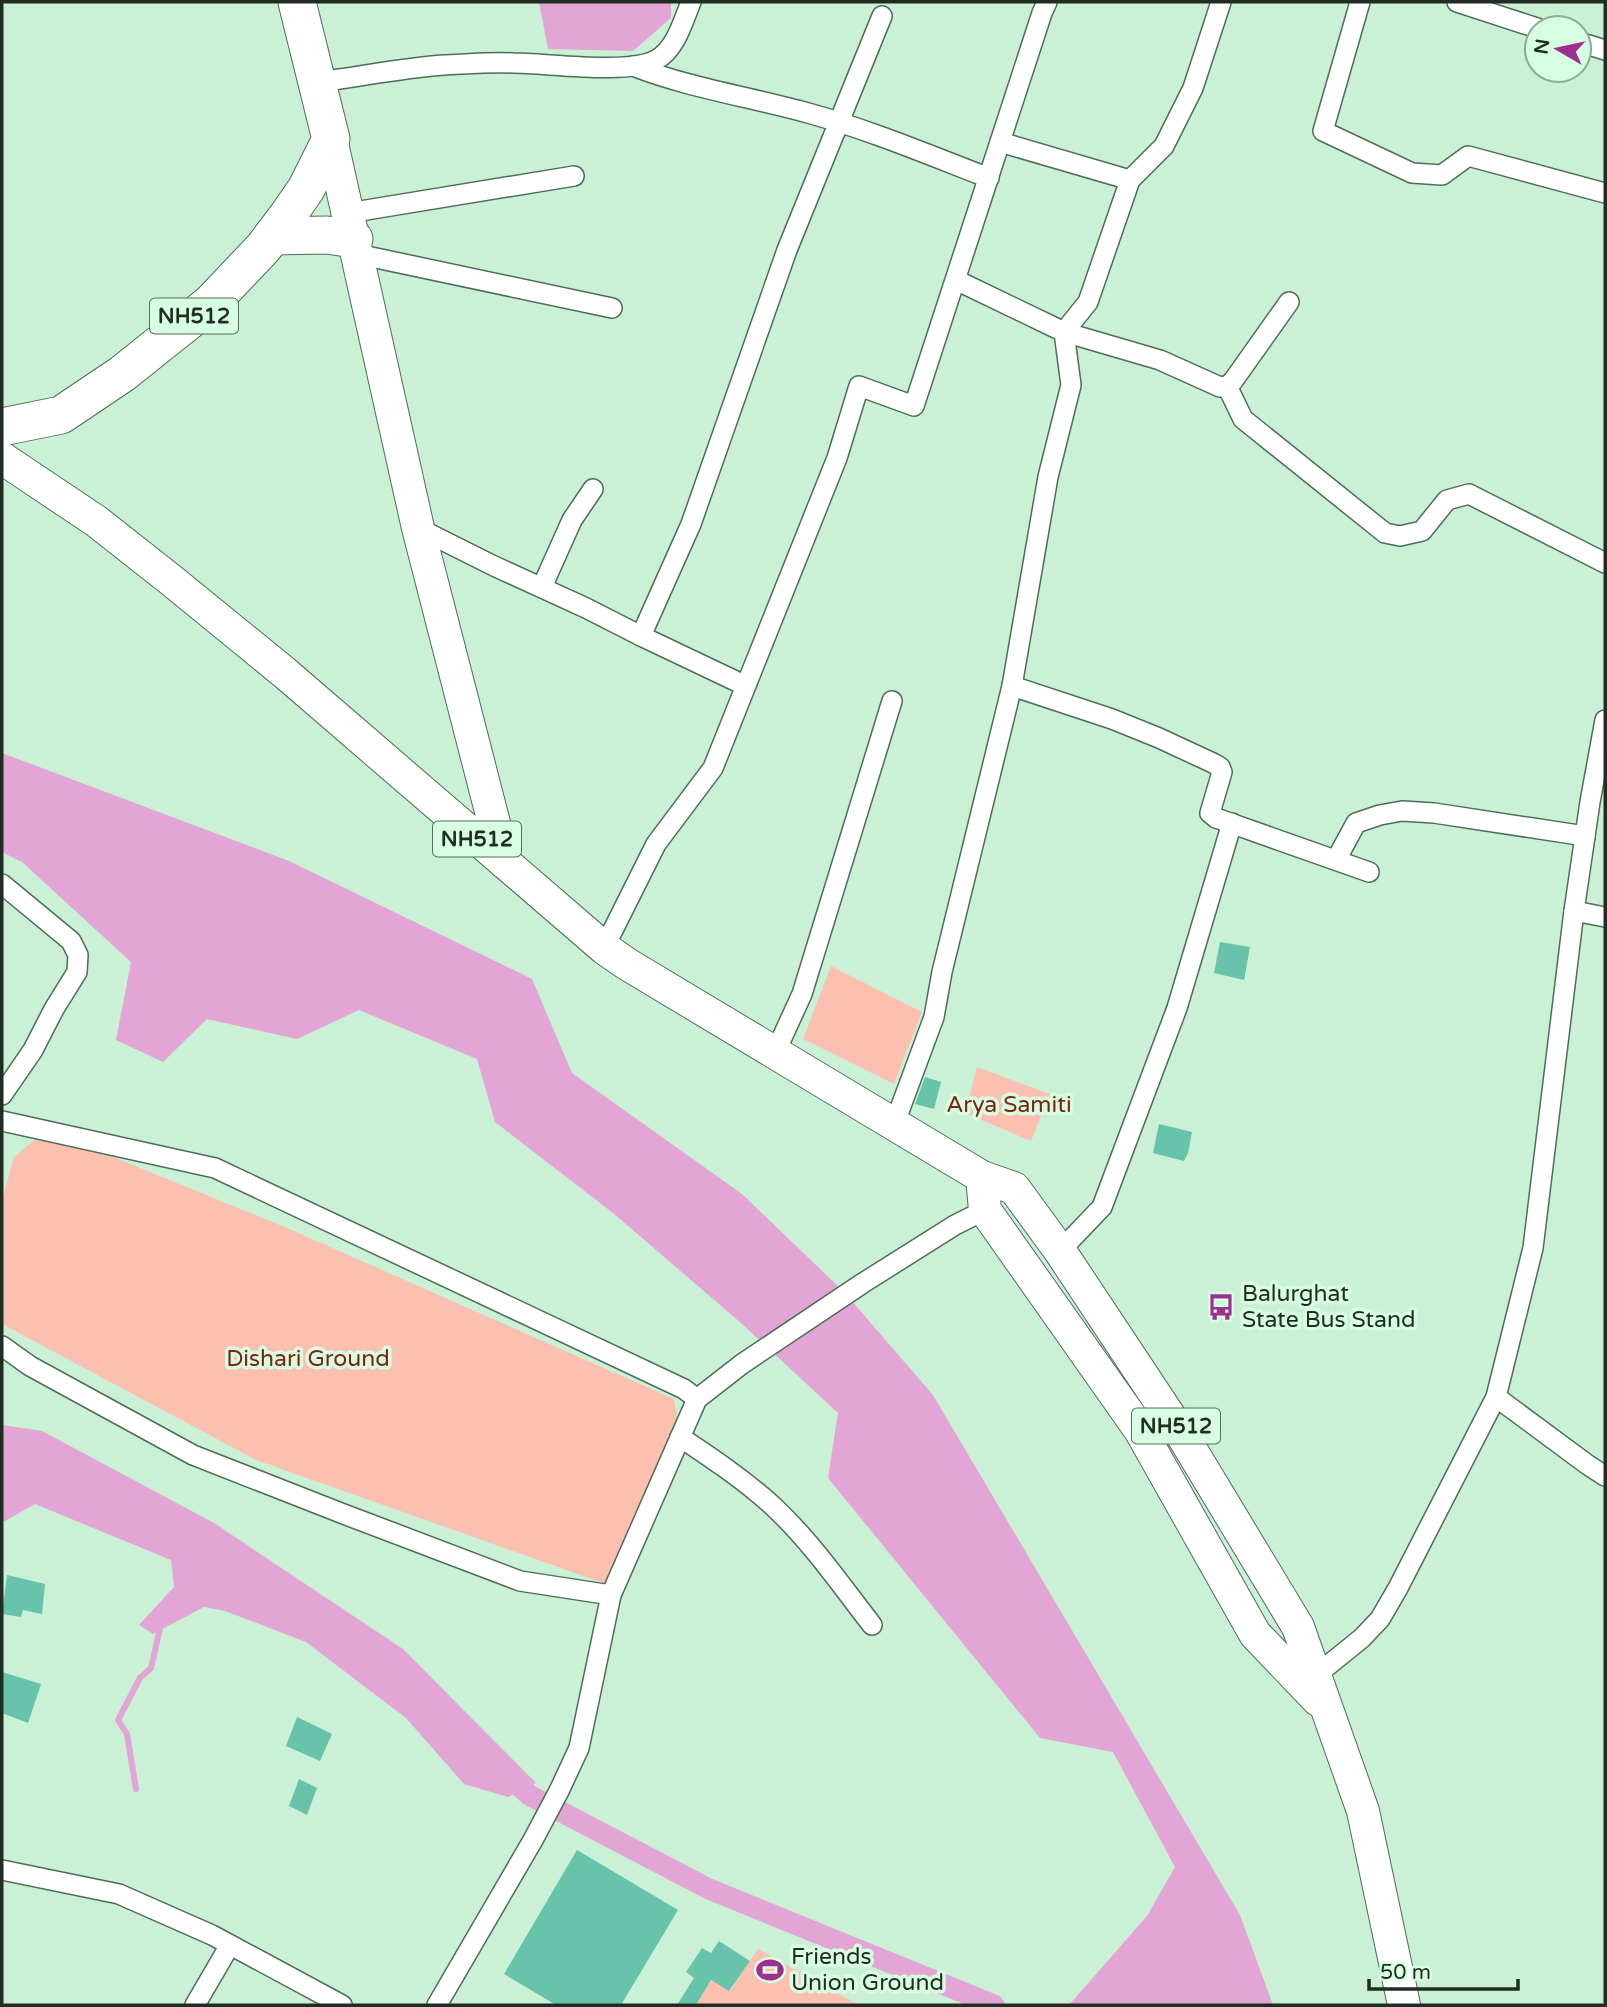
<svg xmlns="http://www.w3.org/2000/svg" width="1607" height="2007" font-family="'Varela Round',sans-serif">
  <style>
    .green { fill: #fcc0b1 }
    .water { fill: #e2a5d5 }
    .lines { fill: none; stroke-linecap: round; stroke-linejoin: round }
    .stream { stroke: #e2a5d5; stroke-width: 6 }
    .canal { stroke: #e2a5d5; stroke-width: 21 }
    .building { fill: #67c3aa }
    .street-casing { stroke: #4c6e57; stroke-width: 22 }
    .primary-casing { stroke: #4c6e57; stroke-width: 34 }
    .highway-casing { stroke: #4c6e57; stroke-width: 39 }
    .street { stroke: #fff; stroke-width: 19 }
    .primary { stroke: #fff; stroke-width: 32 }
    .highway { stroke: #fff; stroke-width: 37 }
    .labels { text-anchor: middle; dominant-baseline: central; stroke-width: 7; stroke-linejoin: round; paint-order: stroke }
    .shield { fill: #d7fee2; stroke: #566c5c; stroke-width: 2 }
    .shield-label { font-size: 21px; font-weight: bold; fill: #1f2d23 }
    .park-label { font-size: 23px; fill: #7c2410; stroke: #d7fee2 }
    .poi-label { font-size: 23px; fill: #1f2d23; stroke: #d7fee2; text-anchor: start }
  </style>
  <rect width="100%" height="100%" fill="#caf0d5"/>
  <g class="green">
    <polygon points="831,966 922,1012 894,1084 803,1039"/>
    <polygon points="977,1067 1050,1094 1031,1141 965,1113"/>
    <polygon points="47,1130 287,1228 674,1399 679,1429 612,1586 256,1460 2,1324 2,1201 14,1157"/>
    <polygon points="758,1949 858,2005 696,2005 711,1980 730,1991"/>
  </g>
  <g class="water">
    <polygon points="539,2 671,2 671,18 633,51 548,49"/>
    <polygon points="2,753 289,861 532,979 572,1073 742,1194 844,1292 933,1395 1240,1915 1273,2005 1069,2005 1147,1916 1175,1867 1113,1752 1040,1738 828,1478 838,1413 741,1323 613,1213 495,1122 477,1059 359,1010 297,1039 207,1019 163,1062 116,1040 131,962 22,862 2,852"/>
    <polygon points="2,1425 42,1431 214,1523 403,1649 536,1783 508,1797 464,1784 406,1718 306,1642 225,1611 204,1607 153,1634 139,1625 174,1587 171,1560 35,1504 5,1521 2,1521"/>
  </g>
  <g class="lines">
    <polyline class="stream" points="136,1789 127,1734 118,1720 140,1678 151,1668 161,1624"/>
    <polyline class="canal" points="502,1770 529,1795 709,1889 994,2005"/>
  </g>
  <g class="building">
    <polygon points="1220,942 1250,947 1244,980 1214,973"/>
    <polygon points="925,1077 941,1082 934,1109 915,1104"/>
    <polygon points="1159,1124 1192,1132 1188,1153 1184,1161 1153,1153"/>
    <polygon points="7,1575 45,1584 42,1614 23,1610 21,1617 2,1614"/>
    <polygon points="2,1672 41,1684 28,1723 2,1713"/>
    <polygon points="297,1717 332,1734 320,1761 286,1746"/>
    <polygon points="299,1779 317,1788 307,1815 289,1806"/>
    <polygon points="577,1850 678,1910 621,2005 556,2005 504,1974"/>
    <polygon points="719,1941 750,1961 729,1991 711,1980 696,2005 677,2005 694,1978 686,1972 702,1948 711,1953"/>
  </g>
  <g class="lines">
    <defs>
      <g id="street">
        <polyline points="1360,2 1323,131 1412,173 1442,175 1468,156 1605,193"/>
        <polyline points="1457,2 1537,28"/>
        <polyline points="1579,42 1605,50"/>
        <path d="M633,66C689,88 750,97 808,113C870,130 929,155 989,178"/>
        <path d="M317,82C359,77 401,68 444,65C467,64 490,62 513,63C548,63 627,75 656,60C676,49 683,21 691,2"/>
        <polyline points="1000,142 1130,180"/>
        <polyline points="348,213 574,176"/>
        <polyline points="357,254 612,308"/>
        <polyline points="956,280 1064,332 1160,360 1220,387 1227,386 1233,381 1289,302"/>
        <polyline points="1227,386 1243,419 1385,533 1400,536 1422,531 1447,500 1469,494 1605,563"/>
        <polyline points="418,528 494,566 586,608 641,636 744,685"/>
        <polyline points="542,587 572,520 593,489"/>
        <polyline points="641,636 691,524 787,250 882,16"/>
        <polyline points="1012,686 1112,719 1159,738 1213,763 1220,767 1222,772 1210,813 1216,818 1369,872"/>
        <polyline points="1336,860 1356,823 1380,815 1402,811 1434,813 1585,836"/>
        <polyline points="2,884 71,941 78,955 77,972 54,1009 33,1050 2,1095"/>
        <polyline points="1574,911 1605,917"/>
        <polyline points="604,948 656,844 713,768 837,458 859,386 914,406 1042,13 1047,2"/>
        <polyline points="775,1053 802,994 892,701"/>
        <polyline points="2,1121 215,1168 684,1389 697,1399"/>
        <polyline points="894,1125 934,1017 942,972 1012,686 1048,477 1071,385 1064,332 1088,302 1130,180 1164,146 1193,88 1221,2"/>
        <polyline points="1060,1251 1102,1207 1177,1008 1232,823"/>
        <polyline points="2,1346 30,1366 193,1455 341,1513 520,1581 611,1595"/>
        <polyline points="1496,1397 1588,1465 1605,1476"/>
        <path d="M680,1437C713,1459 746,1481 775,1508C812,1543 841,1585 872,1625"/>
        <polyline points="1315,1676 1362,1638 1380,1619 1398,1588 1496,1397 1533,1248 1574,911 1590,802 1605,720"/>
        <polyline points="2,1870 119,1894 212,1935 342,2005"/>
        <polyline points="195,2005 230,1945"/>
        <polyline points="437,2005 533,1840 559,1791 579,1748 611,1595 697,1399 742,1364 863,1283 955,1225 985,1210"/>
      </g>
      <g id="primary">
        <polyline points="331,139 418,528 504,862"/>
        <polyline points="2,458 96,521 171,580 285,673 604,948 627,964 982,1177 1014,1188 1060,1251 1184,1438 1298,1627 1363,1811 1404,2005"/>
        <polyline points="982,1177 985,1210 1140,1430 1255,1634 1318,1700"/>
      </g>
      <g id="highway">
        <polyline points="272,236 327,235 354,239"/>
        <polyline points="2,427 61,415 122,374 211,303 264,247 288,215 306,189 331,139 297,2"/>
      </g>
    </defs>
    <use href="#street" class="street-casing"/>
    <use href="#primary" class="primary-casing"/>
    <use href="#highway" class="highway-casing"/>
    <use href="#street" class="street"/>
    <use href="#primary" class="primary"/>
    <use href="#highway" class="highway"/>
  </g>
  <defs>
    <symbol id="bus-bare" viewBox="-9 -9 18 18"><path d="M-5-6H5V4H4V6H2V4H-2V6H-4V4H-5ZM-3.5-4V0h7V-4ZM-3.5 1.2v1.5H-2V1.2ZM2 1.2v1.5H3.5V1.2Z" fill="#9d2f8e" stroke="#d7fee2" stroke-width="2.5" paint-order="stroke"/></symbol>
    <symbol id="stadium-bare" viewBox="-9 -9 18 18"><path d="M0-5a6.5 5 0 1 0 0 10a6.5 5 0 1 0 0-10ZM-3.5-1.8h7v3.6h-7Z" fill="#9d2f8e" stroke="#d7fee2" stroke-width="2.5" paint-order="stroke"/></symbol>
  </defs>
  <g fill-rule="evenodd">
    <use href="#bus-bare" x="1202" y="1288" width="38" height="38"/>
    <use href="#stadium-bare" x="751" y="1951" width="38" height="38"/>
  </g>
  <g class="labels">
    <g class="shield">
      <rect x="150" y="298.5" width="88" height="35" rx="5"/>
      <rect x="433" y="821.5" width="88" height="35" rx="5"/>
      <rect x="1132" y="1408.5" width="88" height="35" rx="5"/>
    </g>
    <g class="shield-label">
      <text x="194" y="316">NH512</text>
      <text x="477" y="839">NH512</text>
      <text x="1176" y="1426">NH512</text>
    </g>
    <g class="park-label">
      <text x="1009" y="1105">Arya Samiti</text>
      <text x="308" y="1359">Dishari Ground</text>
    </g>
    <g class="poi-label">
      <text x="1242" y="1294">Balurghat<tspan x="1242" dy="26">State Bus Stand</tspan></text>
      <text x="791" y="1957">Friends<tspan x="791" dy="26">Union Ground</tspan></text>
    </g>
  </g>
  <rect width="1607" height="2007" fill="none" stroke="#1f2d23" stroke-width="7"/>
  <g transform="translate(1558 49) rotate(279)"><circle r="33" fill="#d7fee2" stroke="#8daa96" stroke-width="2"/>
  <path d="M0-5L12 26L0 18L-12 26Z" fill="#9d2f8e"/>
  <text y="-10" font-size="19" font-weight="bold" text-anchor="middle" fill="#1f2d23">N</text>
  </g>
  <path d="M1369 1979v10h149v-10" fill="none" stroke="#1f2d23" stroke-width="3.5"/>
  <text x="1380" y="1979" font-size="21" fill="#1f2d23" stroke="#d7fee2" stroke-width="5" paint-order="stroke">50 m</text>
</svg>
